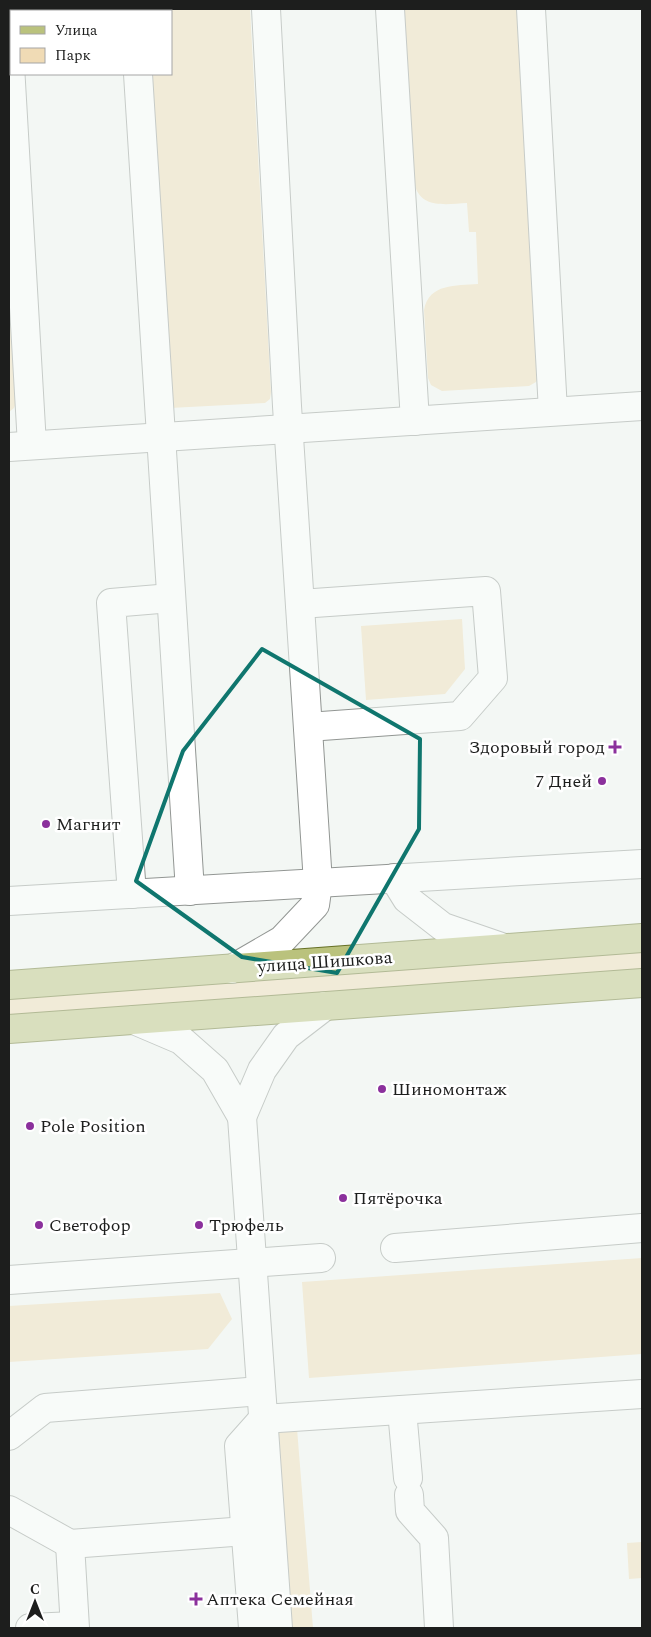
<svg xmlns="http://www.w3.org/2000/svg" width="651" height="1637" font-family="Spectral,serif">
  <style>
    .green { fill: #f0dbb5 }
    .lines { fill: none; stroke-linecap: round; stroke-linejoin: round }
    .minor-casing { stroke: #929693; stroke-width: 30 }
    .major-casing { stroke: #656f24; stroke-width: 30 }
    .minor { stroke: #fff; stroke-width: 28 }
    .major { stroke: #bac27d; stroke-width: 28 }
    .marked { fill: none; stroke: #0f766e; stroke-width: 4; stroke-linejoin: round }
    .poi-dot { fill: #8b309c; stroke: #fff; stroke-width: 2 }
    .labels { text-anchor: middle; dominant-baseline: central; stroke-width: 5; stroke-linejoin: round; paint-order: stroke }
    .poi-label { font-size: 18px; fill: #1d1e1d; stroke: #fff; text-anchor: start }
    .street-label { font-size: 18px; fill: #1d1e1d; stroke: #fff }
  </style>
  <rect width="100%" height="100%" fill="#f3f7f4"/>
  <g class="green">
    <polygon points="143,9 250,9 271,392 270,399 265,403 170,408 146,74 171,74 171,11 143,11"/>
    <path d="M404,9H520L540,372L536,382L529,386L442,391L431,385L428,378L424,310C429,283 456,286 478,284L476,232H469L467,203C447,204 422,209 415,186Z"/>
    <polygon points="9,217 18,398 14,408 9,412"/>
    <polygon points="462,619 465,669 445,694 366,700 361,626"/>
    <polygon points="642,952 642,969 9,1015 9,999"/>
    <polygon points="642,1258 642,1354 309,1378 302,1282"/>
    <polygon points="220,1293 232,1319 208,1349 9,1362 9,1306"/>
    <polygon points="296,1416 313,1628 253,1628 263,1419"/>
    <polygon points="642,1542 642,1578 629,1579 627,1543"/>
  </g>
  <g class="lines">
    <defs>
      <g id="minor">
        <polyline points="133,9 134,11"/>
        <polyline points="390,9 415,421"/>
        <polyline points="531,9 553,411"/>
        <polyline points="9,48 32,445"/>
        <polyline points="138,74 190,891"/>
        <polyline points="9,447 642,406"/>
        <polyline points="300,604 486,591 493,678 460,716 308,727"/>
        <polyline points="394,878 407,899 443,927 504,948"/>
        <polyline points="132,894 111,603 171,598"/>
        <polyline points="9,901 642,864"/>
        <polyline points="232,969 282,940 315,905 318,883 287,406 266,9"/>
        <polyline points="134,1020 181,1040 215,1070 242,1117 262,1070 286,1036 325,1006"/>
        <polyline points="242,1117 278,1628"/>
        <polyline points="395,1248 642,1228"/>
        <polyline points="9,1280 321,1258"/>
        <polyline points="402,1410 408,1478"/>
        <polyline points="9,1436 45,1408 261,1391"/>
        <polyline points="409,1495 410,1511 434,1538 439,1628"/>
        <polyline points="9,1510 70,1544"/>
        <polyline points="30,1628 74,1626"/>
        <polyline points="75,1628 70,1544 246,1531"/>
        <polyline points="253,1628 239,1446 263,1419 642,1394"/>
      </g>
      <g id="major">
        <polyline points="9,985 642,938"/>
        <polyline points="9,1029 642,983"/>
      </g>
    </defs>
    <use href="#minor" class="minor-casing"/>
    <use href="#major" class="major-casing"/>
    <use href="#minor" class="minor"/>
    <use href="#major" class="major"/>
  </g>
  <path d="M0 0H651V1637H0ZM262,649L420,739L419,829L337,973L242,957L136,881L183,751Z" fill="#f3f7f4" fill-opacity=".55" fill-rule="evenodd"/>
  <path class="marked" d="M262,649L420,739L419,829L337,973L242,957L136,881L183,751Z"/>
  <g class="poi-dot">
    <path d="M612.5 739.5h5v5h5v5h-5v5h-5v-5h-5v-5h5z"/>
    <circle cx="602" cy="781" r="5"/>
    <circle cx="46" cy="824" r="5"/>
    <circle cx="382" cy="1089" r="5"/>
    <circle cx="30" cy="1126" r="5"/>
    <circle cx="343" cy="1198" r="5"/>
    <circle cx="39" cy="1225" r="5"/>
    <circle cx="199" cy="1225" r="5"/>
    <path d="M193.5 1591.5h5v5h5v5h-5v5h-5v-5h-5v-5h5z"/>
  </g>
  <g class="labels">
    <g class="poi-label">
      <text x="605" y="747" text-anchor="end">Здоровый город</text>
      <text x="592" y="781" text-anchor="end">7 Дней</text>
      <text x="56" y="824">Магнит</text>
      <text x="392" y="1089">Шиномонтаж</text>
      <text x="40" y="1126">Pole Position</text>
      <text x="353" y="1198">Пятёрочка</text>
      <text x="49" y="1225">Светофор</text>
      <text x="209" y="1225">Трюфель</text>
      <text x="206" y="1599">Аптека Семейная</text>
    </g>
    <g class="street-label">
      <text transform="translate(325 962) rotate(-4)">улица Шишкова</text>
    </g>
  </g>
  <rect width="651" height="1637" fill="none" stroke="#1d1e1d" stroke-width="20"/>
  <rect x="10" y="10" width="162" height="65" fill="#ffffff" stroke="#a5a5a5"/>
  <rect x="20" y="26" width="25" height="8" fill="#bac27d" stroke="#a5a5a5"/>
  <text x="55" y="35" font-size="15" fill="#1d1e1d">Улица</text>
  <rect x="20" y="48" width="25" height="15" fill="#f0dbb5" stroke="#a5a5a5"/>
  <text x="55" y="60" font-size="15" fill="#1d1e1d">Парк</text>
  <g transform="translate(35 1602)" stroke="#ffffff" stroke-width="4" paint-order="stroke">
  <path d="M0-4L9 19L0 12L-9 19Z" fill="#1d1e1d"/>
  <text y="-8" font-size="14" font-weight="bold" text-anchor="middle" fill="#1d1e1d">С</text>
  </g>
</svg>
